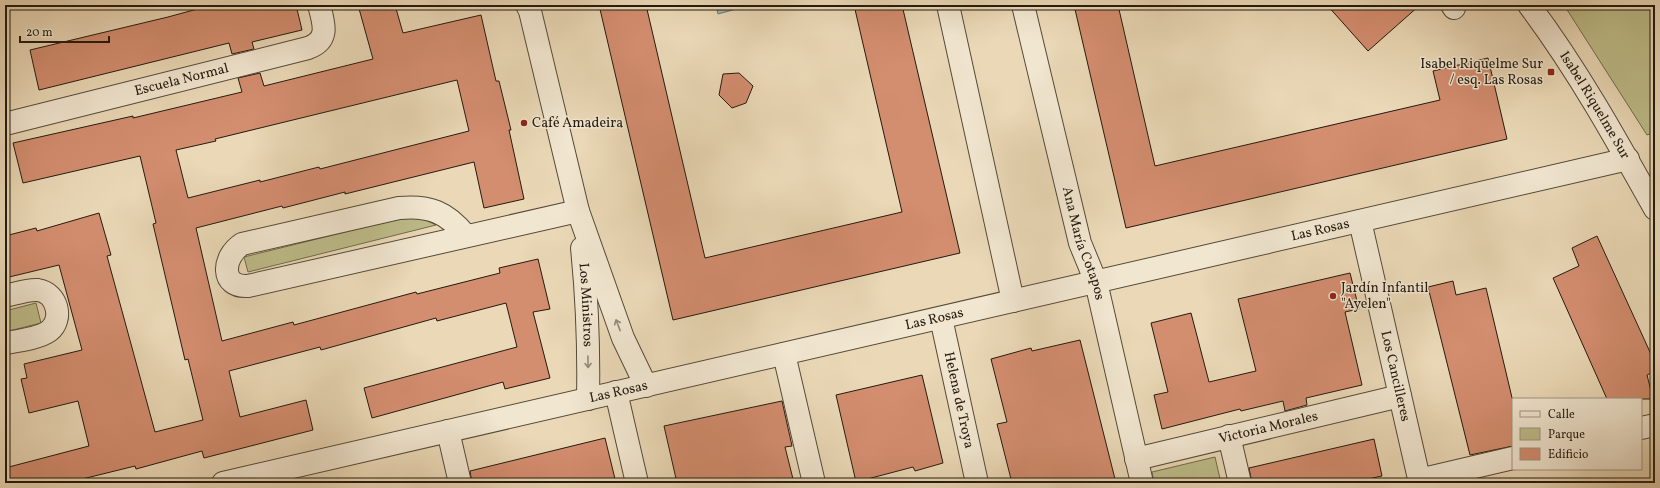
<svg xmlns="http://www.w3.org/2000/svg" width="1660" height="488" font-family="Vollkorn,serif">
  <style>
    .green { fill: #bdbc89; stroke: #706b4c }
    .water { fill: #9db7b9; stroke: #6c7875 }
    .building { fill: #d38d6f; stroke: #231a0f; fill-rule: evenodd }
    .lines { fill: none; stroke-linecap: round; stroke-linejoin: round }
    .minor-casing { stroke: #554a39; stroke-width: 24 }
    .minor { stroke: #f1e6d0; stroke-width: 22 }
    .oneway { stroke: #948a79 }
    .poi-dot { fill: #8f2418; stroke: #f1e6d0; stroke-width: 1.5 }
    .labels { text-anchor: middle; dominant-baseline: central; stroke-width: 3; stroke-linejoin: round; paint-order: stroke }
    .poi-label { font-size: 14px; fill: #231a0f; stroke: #f1e6d0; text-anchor: start }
    .street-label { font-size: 14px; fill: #231a0f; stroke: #f1e6d0 }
  </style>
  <rect width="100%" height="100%" fill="#ead8b6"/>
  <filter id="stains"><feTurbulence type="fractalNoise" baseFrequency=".005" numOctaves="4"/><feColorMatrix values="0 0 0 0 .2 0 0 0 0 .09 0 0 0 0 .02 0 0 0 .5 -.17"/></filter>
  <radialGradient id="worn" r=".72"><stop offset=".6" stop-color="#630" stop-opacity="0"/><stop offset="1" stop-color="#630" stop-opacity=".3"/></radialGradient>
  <g class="green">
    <polygon points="1564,5 1655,5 1655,132 1647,135"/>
    <polygon points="414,215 436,225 248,272 244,257"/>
    <polygon points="36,303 41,323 5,332 5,311"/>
    <polygon points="1215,457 1221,483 1154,483 1152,472"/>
  </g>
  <polygon class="water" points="716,5 740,5 740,8 718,14"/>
  <g class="building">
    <polygon points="212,5 296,5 302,30 252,42 254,49 232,54 229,43 39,90 30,50 168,17"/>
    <path d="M358,5H395L403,33L481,15L496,81H499L511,130H509L524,199L484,208L474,162L345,194V192L283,208L282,206L196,228L222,341L293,322L294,325L416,292L417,294L500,273L499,268L538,259L550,309L533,312L550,378L505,389L503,382L372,418L364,388L517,347L506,303L437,321L436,318L321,350L320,347L229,371L240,417L306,400L313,430L204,458L202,451L136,469L135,466L66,483H5V468L89,446L78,401L29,413L21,379L27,378L24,364L82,350L59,265L5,278V236L36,228L37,231L99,213L111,255L107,256L155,432L203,420L188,359L185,360L153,224L156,223L140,156L23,183L13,143L133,116V118L242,92L238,78L260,73L264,86L373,59ZM457,80L469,131L320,169L319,167L260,182V180L188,198L176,150L216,141L215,139Z"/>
    <polygon points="599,5 646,5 705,258 902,212 854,5 902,5 960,253 673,320"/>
    <polygon points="1074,5 1118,5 1155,166 1440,100 1433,71 1488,58 1507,139 1126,228"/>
    <polygon points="1327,5 1420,5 1368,51"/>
    <polygon points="739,73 753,86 746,103 732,108 719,95 723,74"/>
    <polygon points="1597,236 1655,363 1655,371 1647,375 1653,399 1607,399 1553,278 1579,266 1572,248"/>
    <polygon points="1350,273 1359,309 1345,312 1362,385 1306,398 1307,405 1285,411 1283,401 1241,411 1240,409 1162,429 1154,395 1168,392 1151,323 1191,313 1209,382 1256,371 1238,299"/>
    <polygon points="1453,281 1456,295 1486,288 1513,402 1513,446 1470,455 1428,287"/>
    <polygon points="1080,340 1116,483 1012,483 997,424 1007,422 991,359 1031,348 1032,351"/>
    <polygon points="922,375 943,463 915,471 913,467 856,482 836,395"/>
    <polygon points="782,401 792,446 785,447 794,483 677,483 664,426"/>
    <polygon points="605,438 616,483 472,483 470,471"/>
    <polygon points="1374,439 1382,476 1350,483 1252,483 1249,468"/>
  </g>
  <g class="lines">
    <defs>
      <g id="minor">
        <polyline points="527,5 530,11 578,211 623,338 646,386"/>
        <polyline points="948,5 1013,301"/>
        <path id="s1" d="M1023,5L1080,243L1096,282L1142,483"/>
        <polyline points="1452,5 1454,8"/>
        <path id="s2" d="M1529,5C1577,69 1616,139 1655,209"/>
        <path id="s3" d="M5,124L308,48C330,40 324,24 319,5"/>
        <path id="s4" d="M1360,221L1420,483"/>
        <path d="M466,236C447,212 429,205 399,208L242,244C222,257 220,288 248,286L578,211"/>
        <path id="s5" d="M582,248C587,298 589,349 588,399"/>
        <path d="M5,296C15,294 28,289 38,290C57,293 64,319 49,331C40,338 17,341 5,343"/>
        <path id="s6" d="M941,318L977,483"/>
        <polyline points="784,354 814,483"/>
        <polyline points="616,392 637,483"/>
        <polyline points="1641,428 1655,425"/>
        <polyline points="448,431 460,483"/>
        <polyline points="1229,436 1240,483"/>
        <path id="s7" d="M1136,459L1400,396"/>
        <polyline points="1419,480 1513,458"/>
        <path id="s8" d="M223,483L1628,159"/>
      </g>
    </defs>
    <use href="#minor" class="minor-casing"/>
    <use href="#minor" class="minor"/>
  </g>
  <defs><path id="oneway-shaft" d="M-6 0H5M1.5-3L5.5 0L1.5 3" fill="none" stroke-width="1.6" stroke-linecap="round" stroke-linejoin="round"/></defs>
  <g class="oneway">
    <use href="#oneway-shaft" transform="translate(618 325) rotate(-111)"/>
    <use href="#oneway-shaft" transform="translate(588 362) rotate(89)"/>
  </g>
  <g class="poi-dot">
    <rect x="1547" y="68" width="8" height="8" rx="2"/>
    <circle cx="524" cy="123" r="4"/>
    <circle cx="1333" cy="296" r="4"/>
  </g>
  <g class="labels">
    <g class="poi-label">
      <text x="1543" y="64" text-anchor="end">Isabel Riquelme Sur<tspan x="1543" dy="16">/ esq. Las Rosas</tspan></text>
      <text x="532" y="123">Café Amadeira</text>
      <text x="1341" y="288">Jardín Infantil<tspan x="1341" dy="16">"Ayelen"</tspan></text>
    </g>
    <g class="street-label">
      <text stroke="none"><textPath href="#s3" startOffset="182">Escuela Normal</textPath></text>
      <text stroke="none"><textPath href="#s2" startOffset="120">Isabel Riquelme Sur</textPath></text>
      <text stroke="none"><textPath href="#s8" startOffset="1126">Las Rosas</textPath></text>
      <text stroke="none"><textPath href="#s1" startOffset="246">Ana María Cotapos</textPath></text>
      <text stroke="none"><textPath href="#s5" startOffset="57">Los Ministros</textPath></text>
      <text stroke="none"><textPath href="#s8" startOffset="730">Las Rosas</textPath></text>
      <text stroke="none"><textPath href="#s4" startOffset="159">Los Cancilleres</textPath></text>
      <text stroke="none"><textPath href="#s8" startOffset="406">Las Rosas</textPath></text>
      <text stroke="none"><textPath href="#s6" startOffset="84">Helena de Troya</textPath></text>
      <text stroke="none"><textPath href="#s7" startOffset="136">Victoria Morales</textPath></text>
    </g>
  </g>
  <rect width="1660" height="488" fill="none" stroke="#ead8b6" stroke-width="20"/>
  <rect x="6" y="6" width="1648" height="476" fill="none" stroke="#231a0f" stroke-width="2"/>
  <rect x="10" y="10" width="1640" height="468" fill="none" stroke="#231a0f"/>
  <rect x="1512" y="398" width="130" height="72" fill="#f1e6d0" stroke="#9f9483"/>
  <rect x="1520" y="411" width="20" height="6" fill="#f1e6d0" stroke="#9f9483"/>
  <text x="1548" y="418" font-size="12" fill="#231a0f">Calle</text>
  <rect x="1520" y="428" width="20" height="12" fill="#bdbc89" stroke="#9f9483"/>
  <text x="1548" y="438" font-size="12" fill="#231a0f">Parque</text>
  <rect x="1520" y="448" width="20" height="12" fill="#d38d6f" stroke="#9f9483"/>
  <text x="1548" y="458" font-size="12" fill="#231a0f">Edificio</text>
  <path d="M20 36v6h89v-6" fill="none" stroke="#231a0f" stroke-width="2"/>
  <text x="26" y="36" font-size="12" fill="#231a0f" stroke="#f1e6d0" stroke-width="3" paint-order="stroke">20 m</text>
  <rect width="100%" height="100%" filter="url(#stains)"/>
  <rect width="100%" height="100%" fill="url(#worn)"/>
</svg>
